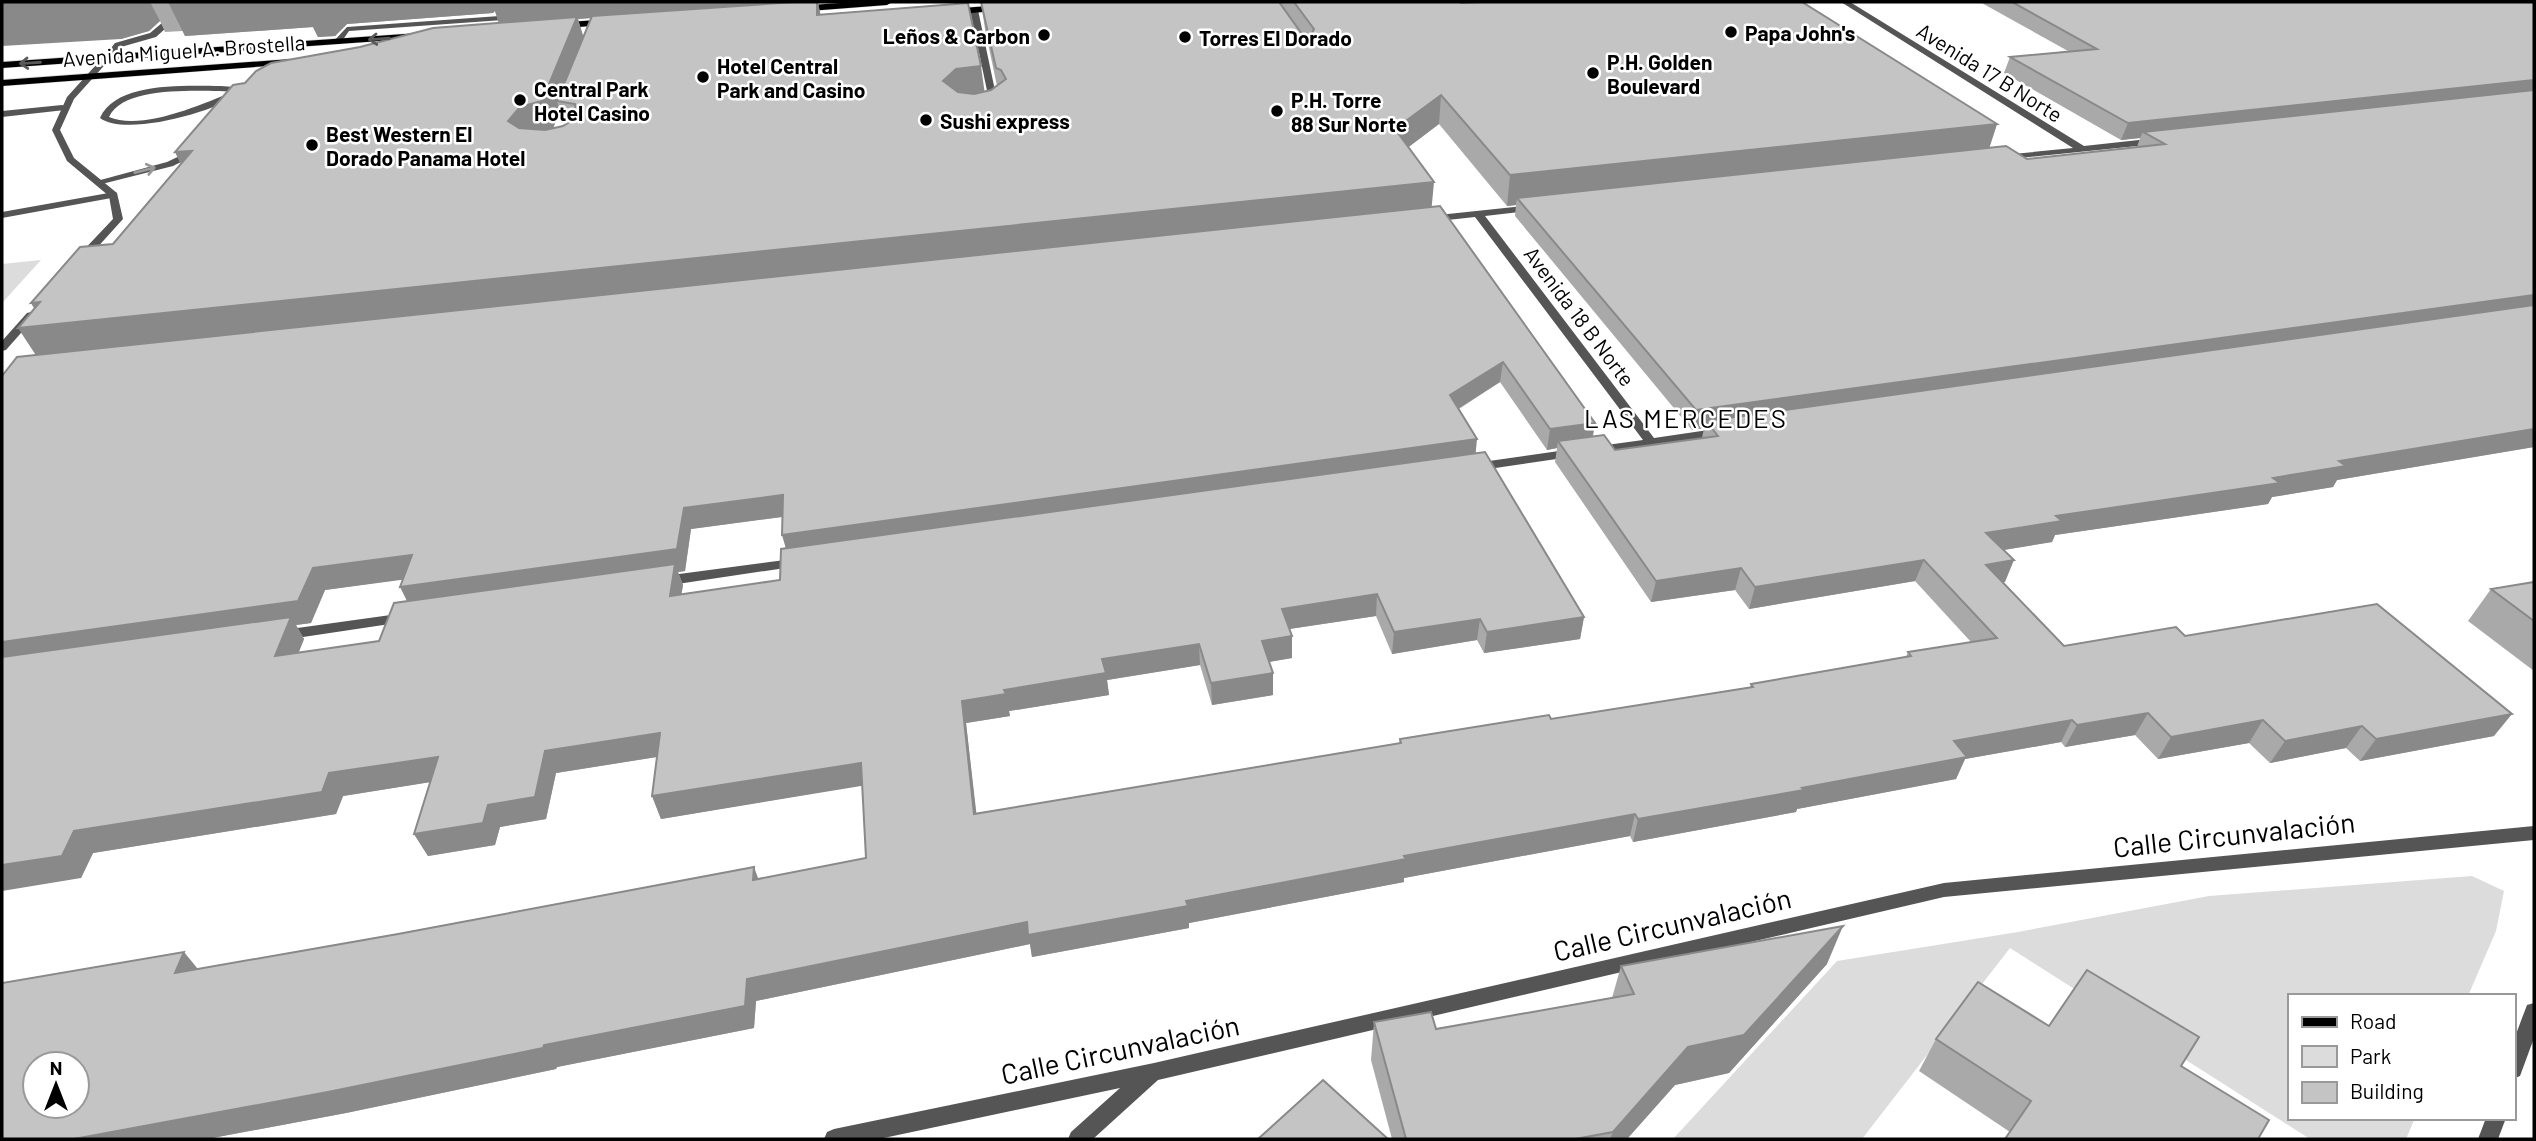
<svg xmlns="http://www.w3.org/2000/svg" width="2536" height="1141" font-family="Barlow,sans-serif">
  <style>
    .green { fill: #dcdcdc }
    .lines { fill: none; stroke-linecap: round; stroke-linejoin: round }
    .primary-casing { stroke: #dbdbdb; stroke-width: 1 }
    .lane { fill: #555; fill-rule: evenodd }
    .street { fill: #555; fill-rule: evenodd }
    .primary { fill: #000; fill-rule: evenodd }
    .wall { fill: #a9a9a9; fill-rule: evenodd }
    .shaded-wall { fill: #898989 }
    .building { fill: #c4c4c4; stroke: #898989; stroke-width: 2; fill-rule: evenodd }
    .oneway { stroke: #595959 }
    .oneway2 { stroke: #999 }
    .poi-dot { fill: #000; stroke: #fff; stroke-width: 2.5 }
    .labels { text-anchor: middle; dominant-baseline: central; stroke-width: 5; stroke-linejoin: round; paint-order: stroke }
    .far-poi-label { font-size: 21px; font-weight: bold; fill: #000; stroke: #fff; text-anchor: start }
    .far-street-label { font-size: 21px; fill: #000; stroke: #fff }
    .neighbourhood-label { font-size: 26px; letter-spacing: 2px; fill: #000; stroke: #fff }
    .near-street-label { font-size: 28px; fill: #000; stroke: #fff }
  </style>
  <rect width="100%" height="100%" fill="#fff"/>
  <g class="green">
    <polygon points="41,260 2,303 2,264"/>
    <polygon points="2472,876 2504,891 2496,931 2468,996 2289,996 2289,1118 2415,1118 2406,1139 2310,1139 2010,948 1862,1139 1673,1139 1837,961 2018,932 2209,896"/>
  </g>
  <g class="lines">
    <defs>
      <g id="primary">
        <polygon points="855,2 892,2 887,5 796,12 791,9 796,6"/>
        <polygon points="1003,5 1006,6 1006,10 948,15 943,12 948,9"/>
        <polygon points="611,19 616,22 614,24 555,29 550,26 555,23"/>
        <polygon points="419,33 422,34 422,38 2,68 2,62"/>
        <polygon points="291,59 295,60 295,64 2,86 2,80"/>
      </g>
    </defs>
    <use href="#primary" class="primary-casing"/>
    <g class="lane">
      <polygon points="187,2 195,2 156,37 121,47 110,60 103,58 115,43 150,33"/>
      <polygon points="974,8 978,10 997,100 993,103 989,100 970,10"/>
      <polygon points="513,15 517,17 516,19 349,31 340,44 333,42 347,27"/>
      <path d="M221,86L247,88L251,90C243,94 229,91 219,91C190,91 123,87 109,117C141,131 201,105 232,92L239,94C215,112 125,137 100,118C116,81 187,86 221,86Z"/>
      <polygon points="62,105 65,106 65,110 2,117 2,111"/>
      <polygon points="190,151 195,154 193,156 173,166 98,185 93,182 167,162"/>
      <polygon points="114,192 117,193 117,197 2,218 2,212"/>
    </g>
    <g class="street">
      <polygon points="1841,2 1850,2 2084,146 2157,138 2161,141 2157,144 2000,160 1998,158 2003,155 2073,148"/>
      <polygon points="104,56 111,58 74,99 60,130 74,158 117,193 123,219 86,260 78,260 78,256 113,219 109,196 67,161 52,130 67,97"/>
      <polygon points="1534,205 1537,206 1537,210 1485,216 1654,438 1722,428 1728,432 1726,435 1592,453 1590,450 1592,447 1643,440 1475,217 1429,222 1424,219 1429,216"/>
      <polygon points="31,312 36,315 35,317 6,350 2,351 2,341 27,313"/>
      <polygon points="1573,449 1579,453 1577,456 1475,471 1469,467 1475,463"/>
      <polygon points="800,558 807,562 805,565 664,586 657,581 664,576"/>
      <polygon points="405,613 410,615 412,618 410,621 283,640 276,635 283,630"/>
      <polygon points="2534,826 2534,840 1944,897 1158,1080 1093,1139 1068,1139 1071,1132 1120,1088 879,1139 824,1139 827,1132 834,1129 1154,1063 1944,883"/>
      <polygon points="2534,1003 2534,1038 2520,1076 2513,1079 2513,1042 2527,1005"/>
      <polygon points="2486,1118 2506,1118 2498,1139 2478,1139"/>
    </g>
    <use href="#primary" class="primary"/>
  </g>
  <g class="wall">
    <path d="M2,2H818L820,14L984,92L991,90L997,86L985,29L981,2H1460L1461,3L1997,124L1989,148L2027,159L2137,147L2140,138L2121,140L2004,73L2010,57L2068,51L1980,2H2534V447L2337,480L2333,487L2272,497L2268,504L2055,535L2052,542L2004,550L2005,582H2003L2064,646L2185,636L2494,736L2360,761L2346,748L2270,763L2249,743L2158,759L2135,735L2065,747L2061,742L1965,759L1956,779L1797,809L1796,812L1633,842L1630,836L1404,878V882L1189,923V928L1032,957L1030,944L756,1001L754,1028L557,1067L556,1069L346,1113L207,1139H2L198,969L758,879L866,858L862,785L661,819L652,796L657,757L556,773L546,819L500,827L495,845L428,856L414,834L430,782L343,796L336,814L93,853L81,878L36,355L35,309L31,303L113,244L181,164L175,152L245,83L499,23L495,11L493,13L347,24L335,36L318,37L313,27L185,36L183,31L165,32L160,21L149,31L121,39ZM591,18L583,37L578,19ZM560,111L565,125L553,128ZM1439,124L1507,206L1516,205L1515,216L1692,430L1704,428L1702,438L1615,450L1593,437L1595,423L1432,207L1408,147ZM1500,382L1547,450L1557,448L1555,462L1651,602L1735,590L1749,609L1915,581L1971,642L1908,652L1906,657L1751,684L1750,687L1551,719L1400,739L1399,744L976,814L966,723L1010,716L1009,711L1109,695L1107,680L1200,665L1212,705L1273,695V673L1269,662L1292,658V636L1290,629L1376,616L1392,654L1477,640L1484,653L1580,639L1584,617L1476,453L1459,409ZM782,517L786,549L780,580L681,594L683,585L678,572L685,571L691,529ZM403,579L407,601L379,641L299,652L304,639L296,625L311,623L325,590Z"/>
    <polygon points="2534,582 2534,671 2468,621 2491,589"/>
    <polygon points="1827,964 1729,1073 1675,1085 1627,1139 1392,1139 1371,1060 1374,1022 1436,1029 1612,998 1621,966"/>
    <polygon points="2049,1026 2181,1066 2010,1132 1919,1071 1936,1039"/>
  </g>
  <g class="shaded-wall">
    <polygon points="2,2 150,2 160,21 149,31 121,39 2,46"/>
    <polygon points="168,2 818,2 823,27 817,15 817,2 578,19 586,45 557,101 560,111 552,131 530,136 508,121 499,24 495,11 493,13 347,24 335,36 318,37 313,27 185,36"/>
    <polygon points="981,66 985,95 947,110 943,81 956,69"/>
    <polygon points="2534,80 2534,94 2143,132 2140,138 2121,140 2128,123"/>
    <polygon points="1441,95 1439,124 1393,159 1395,129"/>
    <polygon points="1997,124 1987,155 1517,198 1516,205 1507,206 1510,175"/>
    <polygon points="192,151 191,183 175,152"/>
    <polygon points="1434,182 1431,214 41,363 18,328 45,326 31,303"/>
    <polygon points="2534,295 2534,311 1706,421 1704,428 1692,430 1696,410"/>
    <polygon points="1503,362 1500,382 1448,415 1450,395"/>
    <polygon points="1595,423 1591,444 1558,441 1557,448 1547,450 1550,429"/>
    <polygon points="2534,429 2534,447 2337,480 2333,487 2272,497 2268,504 2055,535 2052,542 1978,554 1986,533 2056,516 2339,461"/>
    <polygon points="1477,439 1475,460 788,556 782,535"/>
    <polygon points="783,495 789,516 691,529 685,571 678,572 683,585 678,617 411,609 400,587 684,508"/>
    <polygon points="412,555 423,577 325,590 311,623 296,625 304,639 288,678 2,666 2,642 313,568"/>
    <polygon points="1924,560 1915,581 1749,609 1755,587"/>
    <polygon points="2014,560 2005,582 1977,586 1986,565"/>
    <polygon points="1741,568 1735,590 1651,602 1656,581"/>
    <polygon points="1377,594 1376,616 1282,630 1282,609"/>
    <polygon points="1584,617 1580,639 1484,653 1487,632"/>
    <polygon points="1480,619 1477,640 1392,654 1394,632"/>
    <polygon points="1292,636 1292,658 1263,663 1262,641"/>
    <polygon points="1199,644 1200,665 1107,680 1109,695 1009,711 1010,716 966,723 979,836 974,814 962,701 1004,690 1102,659"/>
    <polygon points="1273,673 1273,695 1212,705 1211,683"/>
    <polygon points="2148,713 2135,735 2065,747 2077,725"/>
    <polygon points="2512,714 2494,736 2360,761 2376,739"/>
    <polygon points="2072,720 2061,742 1965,759 1956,779 1797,809 1796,812 1633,842 1638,819 1802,788 1954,741"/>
    <polygon points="2263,720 2249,743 2158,759 2171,737"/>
    <polygon points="2362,726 2346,748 2270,763 2285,741"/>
    <polygon points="660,733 669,755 556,773 546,819 500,827 495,845 428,856 414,834 545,751"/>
    <polygon points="438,757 450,779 343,796 336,814 93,853 81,878 2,891 2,865 74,831 329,773"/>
    <polygon points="861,763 867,785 661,819 652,796"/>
    <polygon points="1635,814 1630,836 1404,878 1404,882 1189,923 1189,928 1032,957 1030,944 756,1001 754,1028 557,1067 556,1069 346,1113 207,1139 74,1139 544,1045 747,979 1027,922 1186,901 1404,856"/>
    <polygon points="754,867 762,889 753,880"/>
    <polygon points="1843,926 1827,964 1729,1073 1675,1085 1627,1139 1610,1139 1613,1132 1688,1047"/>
    <polygon points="184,952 202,974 175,973"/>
  </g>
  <g class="building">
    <polygon points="795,2 817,2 817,15 968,3 981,66 956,69 943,81 958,92 974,94 991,90 1006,79 1001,70 996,68 981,2 1279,2 1302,34 1311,35 1314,29 1294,2 1460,2 1461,3 1479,2 1802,2 1997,124 1510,175 1441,95 1395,129 1434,182 18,328 40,302 31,303 80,247 113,244 192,151 175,152 233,85 245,83 256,71 271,63 360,47 433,28 577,17 542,101 520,107 508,121 519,128 545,130 563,126 577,117 575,104 557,101 592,16"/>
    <polygon points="2012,2 2534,2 2534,80 2128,123 2010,57 2097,49"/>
    <polygon points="2534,90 2534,295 1696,410 1517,198 2006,146 2027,159 2165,144 2143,132"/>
    <polygon points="1440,206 1595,423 1550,429 1503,362 1450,395 1477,439 782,535 783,495 684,508 677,549 400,587 412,555 313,568 298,601 2,642 2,376 17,357"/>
    <path d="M2534,305V429L2339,461L2346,466L2273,478L2280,483L2056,516L2062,521L1986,533L2014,560L1986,565L2064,646L2176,627L2185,636L2377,604L2512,714L2376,739L2362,726L2285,741L2263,720L2171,737L2148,713L2077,725L2072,720L1954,741L1967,757L1802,788L1804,790L1638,819L1635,814L1404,856L1406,859L1186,901L1188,906L1028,935L1027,922L747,979L745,1006L544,1045L543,1048L328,1092L74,1139H2V983L184,952L175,973L398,934L754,867L753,880L866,858L861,763L652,796L660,733L545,751L535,797L488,805L483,823L414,834L438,757L329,773L322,792L74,831L62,856L2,865V657L291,617L275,656L379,641L394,603L675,564L670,596L780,580L781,549L1485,452L1584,617L1487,632L1480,619L1394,632L1377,594L1282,609L1292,636L1262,641L1273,673L1211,683L1199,644L1102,659L1106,673L1004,690L1006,694L962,701L974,814L1401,743L1400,739L1549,715L1551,719L1753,687L1751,684L1911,656L1908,652L1997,638L1924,560L1755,587L1741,568L1656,581L1558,441L1604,435L1615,450L1718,436L1706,421ZM35,1064H77V1106H35Z"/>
    <polygon points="2534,582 2534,621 2491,589"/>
    <polygon points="1843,926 1744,1035 1688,1047 1613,1132 1575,1139 1406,1139 1374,1022 1431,1012 1436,1029 1634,994 1621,966"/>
    <polygon points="2087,970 2199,1037 2181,1066 2269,1120 2258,1139 2005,1139 2031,1101 1936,1039 1978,982 2049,1026"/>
    <polygon points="1323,1080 1388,1139 1258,1139"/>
  </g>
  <defs><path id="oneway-shaft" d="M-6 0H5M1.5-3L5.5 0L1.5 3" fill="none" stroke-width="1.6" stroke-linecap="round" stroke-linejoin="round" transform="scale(1.75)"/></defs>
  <g class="oneway">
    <use href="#oneway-shaft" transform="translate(379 39) rotate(176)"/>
    <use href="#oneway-shaft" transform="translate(30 63) rotate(176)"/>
  </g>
  <use class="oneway2" href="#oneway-shaft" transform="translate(145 170) rotate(-14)"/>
  <g class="poi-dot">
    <circle cx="1731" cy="32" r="7"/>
    <circle cx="1044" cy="35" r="7"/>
    <circle cx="1185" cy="37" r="7"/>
    <circle cx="1593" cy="73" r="7"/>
    <circle cx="703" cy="77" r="7"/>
    <circle cx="520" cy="100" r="7"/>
    <circle cx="1277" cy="111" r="7"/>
    <circle cx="926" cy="120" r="7"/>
    <circle cx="312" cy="145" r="7"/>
  </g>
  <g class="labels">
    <g class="far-poi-label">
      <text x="1745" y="32">Papa John's</text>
      <text x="1030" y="35" text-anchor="end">Leños &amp; Carbon</text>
      <text x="1199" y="37">Torres El Dorado</text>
      <text x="1607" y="61">P.H. Golden<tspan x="1607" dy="24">Boulevard</tspan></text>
      <text x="717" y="65">Hotel Central<tspan x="717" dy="24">Park and Casino</tspan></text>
      <text x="534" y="88">Central Park<tspan x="534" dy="24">Hotel Casino</tspan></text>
      <text x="1291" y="99">P.H. Torre<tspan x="1291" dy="24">88 Sur Norte</tspan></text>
      <text x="940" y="120">Sushi express</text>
      <text x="326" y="133">Best Western El<tspan x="326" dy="24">Dorado Panama Hotel</tspan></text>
    </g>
    <g class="far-street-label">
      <text transform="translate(184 50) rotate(-4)">Avenida Miguel A. Brostella</text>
      <text transform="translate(1990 72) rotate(32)">Avenida 17 B Norte</text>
      <text transform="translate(1580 316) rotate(53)">Avenida 18 B Norte</text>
    </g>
    <g class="neighbourhood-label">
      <text x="1686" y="417">LAS MERCEDES</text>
    </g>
    <g class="near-street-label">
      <text transform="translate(2234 834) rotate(-6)">Calle Circunvalación</text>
      <text transform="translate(1672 924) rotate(-13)">Calle Circunvalación</text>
      <text transform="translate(1120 1049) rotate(-12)">Calle Circunvalación</text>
    </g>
  </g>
  <rect width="2536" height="1141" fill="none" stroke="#000000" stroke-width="7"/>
  <rect x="2288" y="994" width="228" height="126" fill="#ffffff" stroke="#999999" stroke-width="2"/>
  <rect x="2302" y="1017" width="35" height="10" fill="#000000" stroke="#999999" stroke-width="2"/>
  <text x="2350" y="1029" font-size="21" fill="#000000">Road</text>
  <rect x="2302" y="1046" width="35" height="21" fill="#dcdcdc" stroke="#999999" stroke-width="2"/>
  <text x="2350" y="1064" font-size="21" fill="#000000">Park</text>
  <rect x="2302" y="1082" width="35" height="21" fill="#c4c4c4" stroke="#999999" stroke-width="2"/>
  <text x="2350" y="1099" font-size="21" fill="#000000">Building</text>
  <g transform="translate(56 1085)"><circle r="33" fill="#ffffff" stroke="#999999" stroke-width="2"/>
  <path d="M0-5L12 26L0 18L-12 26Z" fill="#000000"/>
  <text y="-10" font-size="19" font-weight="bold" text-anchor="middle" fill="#000000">N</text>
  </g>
</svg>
